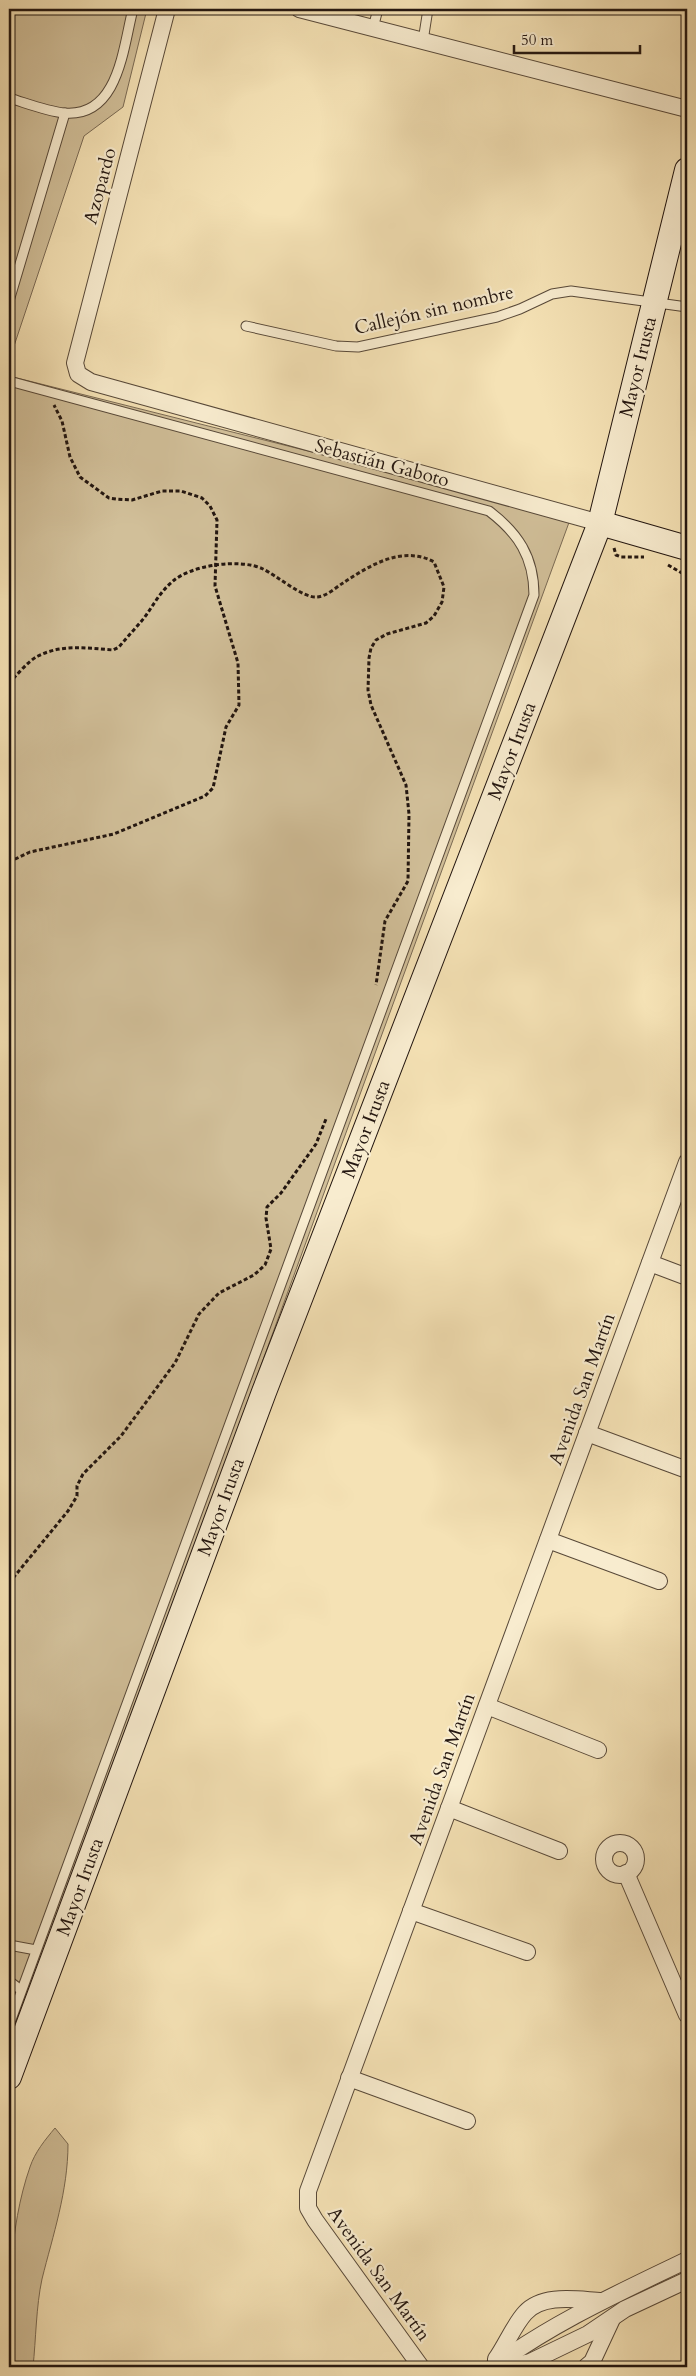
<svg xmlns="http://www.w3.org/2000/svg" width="696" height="2376" font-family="Cardo,serif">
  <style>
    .green { fill: #d1bf99; stroke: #7a6a54 }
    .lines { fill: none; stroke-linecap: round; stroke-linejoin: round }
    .lane-casing { stroke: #584939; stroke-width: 11 }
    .street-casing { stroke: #584939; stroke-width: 18 }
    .secondary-casing { stroke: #231610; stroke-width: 26 }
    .path { stroke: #231610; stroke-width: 3; stroke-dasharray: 4 2.5; stroke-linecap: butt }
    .lane { stroke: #f8eccf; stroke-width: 9 }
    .street { stroke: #f8eccf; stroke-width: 16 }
    .secondary { stroke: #f8eccf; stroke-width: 24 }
    .labels { text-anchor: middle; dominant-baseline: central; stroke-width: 4.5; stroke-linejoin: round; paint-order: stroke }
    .street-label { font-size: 19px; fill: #231610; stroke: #f8eccf }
  </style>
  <rect width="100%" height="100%" fill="#f5e2b5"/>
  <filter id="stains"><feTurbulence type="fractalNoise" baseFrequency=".004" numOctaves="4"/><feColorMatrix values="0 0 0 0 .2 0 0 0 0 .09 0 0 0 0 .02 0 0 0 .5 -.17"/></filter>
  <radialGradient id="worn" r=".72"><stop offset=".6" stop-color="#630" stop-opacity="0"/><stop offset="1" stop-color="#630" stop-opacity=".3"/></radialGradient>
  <g class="green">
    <polygon points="9,9 147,9 123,107 84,136 9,361"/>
    <polygon points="9,376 571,517 9,2055"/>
    <path d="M55,2128L68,2144C68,2191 53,2235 42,2279C36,2307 36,2339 33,2367H9C9,2301 8,2230 30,2167C35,2152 45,2140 55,2128Z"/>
  </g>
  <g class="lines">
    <defs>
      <g id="lane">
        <polyline points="373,28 378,9"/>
        <polyline points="423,41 428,9"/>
        <path d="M9,98C26,103 46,111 64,113C119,118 123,47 133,9"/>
        <polyline points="9,301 65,113"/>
        <polyline points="246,326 336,346 358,347 497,317 520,309 552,294 571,291 687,307"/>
        <path d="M9,381L489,511C518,533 534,557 534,595L9,2025"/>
        <polyline points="9,1945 36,1950"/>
        <polyline points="9,1981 21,1990"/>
      </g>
      <g id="street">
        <polyline points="167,9 75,363 78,374 91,382 600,523"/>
        <polyline points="299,9 687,109"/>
        <polyline points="650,1263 687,1277"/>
        <polyline points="587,1433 687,1470"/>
        <polyline points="548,1540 659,1581"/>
        <polyline points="487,1706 598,1750"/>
        <polyline points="449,1808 559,1851"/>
        <circle cx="620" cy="1859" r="16"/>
        <polyline points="626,1873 687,2015"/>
        <polyline points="411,1911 527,1952"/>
        <polyline points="349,2078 467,2121"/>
        <path d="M496,2359C506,2345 514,2325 525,2313C543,2293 578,2300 602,2301"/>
        <polyline points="421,2367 315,2220 308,2208 308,2191 687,1162"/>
        <path d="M493,2367C552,2323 621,2292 687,2260"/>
        <polyline points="508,2367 530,2362 588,2334 625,2309 687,2280"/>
        <polyline points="586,2367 592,2362 612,2319"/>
      </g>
      <g id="secondary">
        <polyline points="600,523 687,548"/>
        <polyline points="9,2077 264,1392 600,523 687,170"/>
      </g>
    </defs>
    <use href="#lane" class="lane-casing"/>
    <use href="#street" class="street-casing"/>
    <use href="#secondary" class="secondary-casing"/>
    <g class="path">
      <polyline points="614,548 616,555 621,557 644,557"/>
      <polyline points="668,565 687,576"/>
      <path d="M9,683C18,674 28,661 38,656C62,644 87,648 113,650L119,647C127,637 136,628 144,618C153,606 160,592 172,582C190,565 240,558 263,569C276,575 303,598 316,597C326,597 335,588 343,583C370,565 403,545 434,562L444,587L442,602L434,616L426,623L387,634L376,640L371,648L369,658L368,690L371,705L406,785L409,814L408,881L385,921L376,985"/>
      <polyline points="9,862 30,852 114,834 205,796 213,788 226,727 239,705 238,663 215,586 217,520 210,506 202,498 181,491 162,491 132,500 116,499 109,498 80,477 70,457 62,421 54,405"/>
      <polyline points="9,1583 68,1511 77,1496 77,1486 83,1474 121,1436 175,1363 199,1314 219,1293 254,1275 265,1265 271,1249 266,1218 267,1207 281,1193 316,1144 326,1119"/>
    </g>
    <use href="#lane" class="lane"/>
    <use href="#street" class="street"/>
    <use href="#secondary" class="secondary"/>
  </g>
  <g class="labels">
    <g class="street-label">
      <text transform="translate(100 186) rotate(-75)">Azopardo</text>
      <text transform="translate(434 310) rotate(-13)">Callejón sin nombre</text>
      <text transform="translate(638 367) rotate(-76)">Mayor Irusta</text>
      <text transform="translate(382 463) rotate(15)">Sebastián Gaboto</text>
      <text transform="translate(512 751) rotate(-69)">Mayor Irusta</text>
      <text transform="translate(366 1129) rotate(-69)">Mayor Irusta</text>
      <text transform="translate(582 1389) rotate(-70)">Avenida San Martín</text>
      <text transform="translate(221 1507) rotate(-70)">Mayor Irusta</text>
      <text transform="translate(442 1769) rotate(-70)">Avenida San Martín</text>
      <text transform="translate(80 1887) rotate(-70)">Mayor Irusta</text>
      <text transform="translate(379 2274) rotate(54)">Avenida San Martín</text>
    </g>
  </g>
  <rect width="696" height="2376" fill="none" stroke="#f5e2b5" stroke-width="30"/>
  <rect x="10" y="10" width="676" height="2356" fill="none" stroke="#231610" stroke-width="2.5"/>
  <rect x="15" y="15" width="666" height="2346" fill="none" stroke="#231610"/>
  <path d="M514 45v8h126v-8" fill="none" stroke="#231610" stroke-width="2.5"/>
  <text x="521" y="45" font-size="15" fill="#231610" stroke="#f8eccf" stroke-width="4" paint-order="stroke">50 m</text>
  <rect width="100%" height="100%" filter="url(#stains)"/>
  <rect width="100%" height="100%" fill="url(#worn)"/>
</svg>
